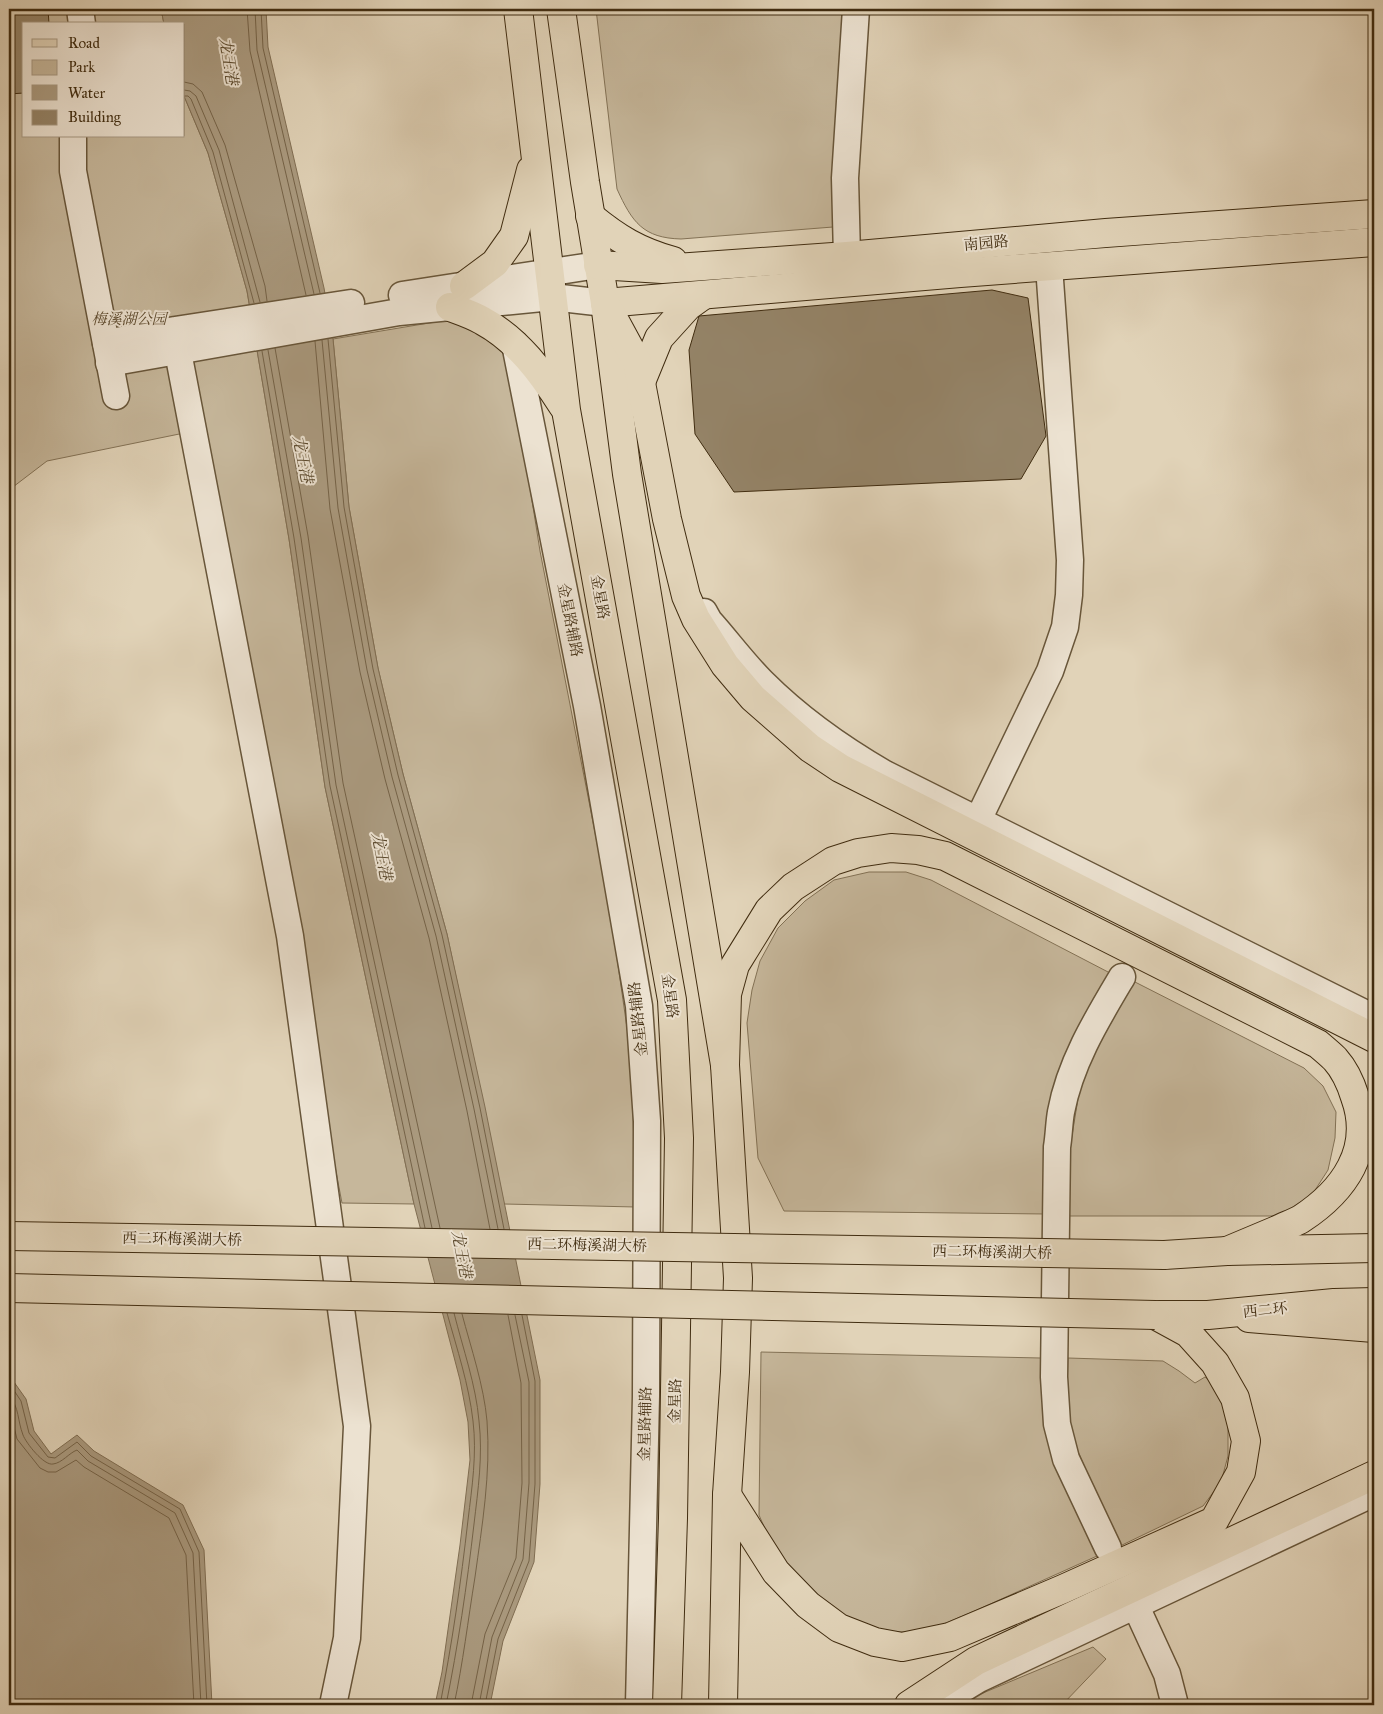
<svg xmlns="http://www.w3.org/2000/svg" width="1383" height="1714" font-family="'IM FELL Great Primer','Noto Serif SC',serif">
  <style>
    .green { fill: #c6b79b; stroke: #837256 }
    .water { fill: #aa9a7f; stroke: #806e53 }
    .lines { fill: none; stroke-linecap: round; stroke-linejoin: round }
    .shore { stroke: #756348; stroke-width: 1 }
    .building { fill: #948367; stroke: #402c10 }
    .minor-casing { stroke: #68563a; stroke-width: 29 }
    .major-casing { stroke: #402c10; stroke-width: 30 }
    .highway-casing { stroke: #402c10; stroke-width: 30 }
    .minor { stroke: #ece2d1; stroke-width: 26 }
    .major { stroke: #e1d3b8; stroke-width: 28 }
    .highway { stroke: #e1d3b8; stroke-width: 28 }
    .highway-bridge-casing { stroke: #402c10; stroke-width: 30; stroke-linecap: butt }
    .highway-bridge { stroke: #e1d3b8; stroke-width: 28 }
    .labels { text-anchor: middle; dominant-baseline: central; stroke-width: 4; stroke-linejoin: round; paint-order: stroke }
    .street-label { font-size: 15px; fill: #402c10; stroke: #ece2d1 }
    .park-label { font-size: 15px; font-style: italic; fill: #5b482c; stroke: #ece2d1 }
    .water-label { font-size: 16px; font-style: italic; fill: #5a482c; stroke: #ece2d1 }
  </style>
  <rect width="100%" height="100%" fill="#e1d3b8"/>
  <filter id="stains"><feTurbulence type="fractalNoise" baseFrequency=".004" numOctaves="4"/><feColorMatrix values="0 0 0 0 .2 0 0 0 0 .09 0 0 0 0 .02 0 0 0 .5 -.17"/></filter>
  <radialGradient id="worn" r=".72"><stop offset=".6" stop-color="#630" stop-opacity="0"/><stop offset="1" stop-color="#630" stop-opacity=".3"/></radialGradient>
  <g class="green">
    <polygon points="9,9 161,9 164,24 24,24 24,136 184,136 184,96 208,153 247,291 289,539 325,787 414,1204 342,1203 194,431 47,461 9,490"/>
    <path d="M596,9H850L833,227L681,239C643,238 632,222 617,189Z"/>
    <polygon points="447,320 479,328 505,353 518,412 540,551 610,909 631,1056 636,1207 504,1204 447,934 403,774 378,668 349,507 333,339"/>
    <polygon points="869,872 906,872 931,880 1110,973 1046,1214 784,1211 758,1158 747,1023 752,990 760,961 778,928 805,901 834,880"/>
    <polygon points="1135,982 1304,1068 1323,1086 1336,1112 1335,1138 1328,1170 1308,1201 1276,1216 1069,1216 1066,1192 1071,1142 1081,1080 1103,1026"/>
    <polygon points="761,1352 1041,1358 1044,1404 1062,1480 1097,1556 977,1610 924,1632 893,1632 852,1627 782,1568 759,1515"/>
    <polygon points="1068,1358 1163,1361 1179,1371 1195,1383 1205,1377 1215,1385 1228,1415 1228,1456 1221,1482 1203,1506 1118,1547 1072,1437 1067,1392"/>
    <polygon points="1093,1647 1106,1659 1062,1705 961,1705 971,1698"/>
  </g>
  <g class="water">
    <polygon points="161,9 266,9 268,47 324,288 333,339 349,507 378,668 403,774 447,934 485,1107 540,1380 540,1484 534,1562 503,1641 490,1705 435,1705 442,1672 460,1545 470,1460 468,1422 460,1380 414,1204 325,787 289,539 247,291 208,153 184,96 184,24 164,24"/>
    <polygon points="9,1375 26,1399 34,1431 51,1454 77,1435 94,1451 183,1505 204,1550 212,1705 9,1705"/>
  </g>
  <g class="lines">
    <g class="shore">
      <polyline points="247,9 250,51 306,295"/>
      <polyline points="255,9 257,50 314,294"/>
      <polyline points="261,9 263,48 320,293"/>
      <polyline points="184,82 193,84 202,92 225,145 265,286 267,301"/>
      <polyline points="184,90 190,91 196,96 219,150 260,302"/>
      <polyline points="184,96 188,96 191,99 213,152 254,303"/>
      <polyline points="328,339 344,507 373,669 398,775 442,935 480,1108 504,1229"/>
      <polyline points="322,340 338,508 367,670 392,777 436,936 474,1109 498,1229"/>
      <polyline points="315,341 330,509 360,672 385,779 429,938 467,1111 490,1229"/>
      <polyline points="275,348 308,536 343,783 440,1228"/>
      <polyline points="268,350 301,538 336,785 432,1228"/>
      <polyline points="262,351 294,538 330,786 425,1228"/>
      <polyline points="9,1383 21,1401 29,1433 48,1457 55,1458 77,1442 91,1456 180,1509 199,1552 207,1705"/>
      <path d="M9,1394C20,1410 17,1419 23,1435C26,1443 44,1466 53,1464C62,1463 69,1453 77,1450L88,1461L175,1513L193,1553L201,1705"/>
      <polyline points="9,1407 17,1439 40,1468 48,1472 56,1472 76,1460 84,1467 169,1518 186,1555 194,1705"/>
      <path d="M440,1705C452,1644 461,1582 468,1520C472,1487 477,1454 473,1421C469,1385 457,1349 447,1313"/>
      <path d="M446,1705C458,1646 467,1585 474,1524C478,1490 483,1456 479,1421C476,1385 463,1349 454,1313"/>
      <path d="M454,1705C463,1663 468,1620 475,1577C482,1526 491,1473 487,1421C484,1386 471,1348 462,1314"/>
      <polyline points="471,1705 485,1634 516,1558 522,1483 521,1383 508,1315"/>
      <polyline points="479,1705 492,1637 523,1559 529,1483 529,1382 515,1315"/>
      <polyline points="485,1705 498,1639 529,1561 535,1484 535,1381 522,1315"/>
    </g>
  </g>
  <g class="building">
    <polygon points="9,9 48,9 49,24 24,24 24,93 9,94"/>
    <polygon points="992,290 1028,298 1046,436 1021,479 734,492 695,434 689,350 699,316"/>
  </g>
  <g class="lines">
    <defs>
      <g id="minor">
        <polyline points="80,9 82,24"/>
        <polyline points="73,136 73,171 116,396"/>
        <polyline points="847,256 845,178 856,9"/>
        <polyline points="402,295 598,265"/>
        <polyline points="106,343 175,330 351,303"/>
        <polyline points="515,344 587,706 639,1006 647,1121 646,1396 639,1705"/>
        <polyline points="178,352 290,936 357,1426 347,1638 333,1705"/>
        <polyline points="109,363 399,312 552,297 605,303"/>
        <path d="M704,612L709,621C727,641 743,663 762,682C799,719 840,748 885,774L1374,1018"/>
        <polyline points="978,820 1050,671 1065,627 1069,595 1070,560 1049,266"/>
        <path d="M1108,1548L1066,1459L1057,1424L1054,1377L1057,1147C1059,1135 1059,1123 1061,1112C1070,1063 1097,1019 1122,977"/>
        <polyline points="1133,1600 1167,1674 1175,1705"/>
        <polyline points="936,1705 979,1679 1374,1493"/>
      </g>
      <g id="major">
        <polyline points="518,9 566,410 672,1000 679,1138 673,1518 667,1705"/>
        <polyline points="561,9 585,182 605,303 627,474 725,1065 738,1278 735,1372 727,1495 723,1705"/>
        <path d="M590,216C618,239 638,251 673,261"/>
        <polyline points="598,265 662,269 847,256 1106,233 1374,214"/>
        <polyline points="464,286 495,263 514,236 531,170"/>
        <polyline points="605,303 960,273 1374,242"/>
        <path d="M450,307C461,311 473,315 483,321C518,340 542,373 563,406"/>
        <polyline points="641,382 659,338 688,306 702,296"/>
        <polyline points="1249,1318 1374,1328"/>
        <polyline points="909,1705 976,1661 1374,1475"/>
      </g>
      <g id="highway">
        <polyline points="605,303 637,362 667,519 686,596 696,619 725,665 753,698 810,748 840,768 1374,1038"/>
        <path d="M725,1065L727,994L735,965L769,910L793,887L833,861L858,853L891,848L918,850L945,856L1318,1044C1324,1049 1330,1054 1335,1059C1344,1069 1351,1084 1355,1097C1374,1149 1344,1191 1301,1219C1294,1223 1285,1226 1277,1230C1260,1237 1244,1244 1227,1251"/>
        <polyline points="1164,1255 1227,1251 1374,1248"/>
        <polyline points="1159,1315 1208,1315 1334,1303 1374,1302"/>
        <polyline points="727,1495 776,1572 808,1605 839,1628 875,1642 902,1647 950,1637 1063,1589 1214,1521 1241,1472 1246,1441 1235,1398 1215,1363 1188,1333 1155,1315"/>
      </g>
    </defs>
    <use href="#minor" class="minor-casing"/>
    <use href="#major" class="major-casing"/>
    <use href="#highway" class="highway-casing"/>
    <use href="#minor" class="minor"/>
    <use href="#major" class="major"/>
    <use href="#highway" class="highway"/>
    <defs>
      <g id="highway-bridge">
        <polyline points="9,1236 1164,1255"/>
        <polyline points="9,1288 1155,1315"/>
      </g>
    </defs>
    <use href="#highway-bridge" class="highway-bridge-casing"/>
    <use href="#highway-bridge" class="highway-bridge"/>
  </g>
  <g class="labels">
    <g class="street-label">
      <text transform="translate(986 243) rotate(-5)">南园路</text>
      <text transform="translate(600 597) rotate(80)">金星路</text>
      <text transform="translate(570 620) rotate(79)">金星路辅路</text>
      <text transform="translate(670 996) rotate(83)">金星路</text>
      <text transform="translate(638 1019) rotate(-96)">金星路辅路</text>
      <text transform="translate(182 1239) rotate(1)">西二环梅溪湖大桥</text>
      <text transform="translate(587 1245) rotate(1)">西二环梅溪湖大桥</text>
      <text transform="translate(992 1252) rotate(1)">西二环梅溪湖大桥</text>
      <text transform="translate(1265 1310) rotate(-6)">西二环</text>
      <text transform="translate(675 1401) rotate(-89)">金星路</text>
      <text transform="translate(645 1424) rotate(-89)">金星路辅路</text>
    </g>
    <g class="park-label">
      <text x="129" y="319">梅溪湖公园</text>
    </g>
    <g class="water-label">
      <text transform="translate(229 61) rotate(81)">龙王港</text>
      <text transform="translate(303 459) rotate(79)">龙王港</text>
      <text transform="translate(382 856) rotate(79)">龙王港</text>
      <text transform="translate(462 1254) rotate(79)">龙王港</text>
    </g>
  </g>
  <rect width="1383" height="1714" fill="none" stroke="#e1d3b8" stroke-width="30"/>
  <rect x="10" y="10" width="1363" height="1694" fill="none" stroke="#402c10" stroke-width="2.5"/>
  <rect x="15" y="15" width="1353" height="1684" fill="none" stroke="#402c10"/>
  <rect x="22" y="22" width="162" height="115" fill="#ece2d1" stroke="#a79984"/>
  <rect x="32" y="39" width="25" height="8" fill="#e1d3b8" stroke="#a79984"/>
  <text x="68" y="48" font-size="15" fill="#402c10">Road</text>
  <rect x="32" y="60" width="25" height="15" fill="#c6b79b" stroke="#a79984"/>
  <text x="68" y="72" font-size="15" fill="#402c10">Park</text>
  <rect x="32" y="85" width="25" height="15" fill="#aa9a7f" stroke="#a79984"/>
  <text x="68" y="98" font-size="15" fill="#402c10">Water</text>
  <rect x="32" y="110" width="25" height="15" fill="#948367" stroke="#a79984"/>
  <text x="68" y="122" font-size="15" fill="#402c10">Building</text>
  <rect width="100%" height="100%" filter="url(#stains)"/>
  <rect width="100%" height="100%" fill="url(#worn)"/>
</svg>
